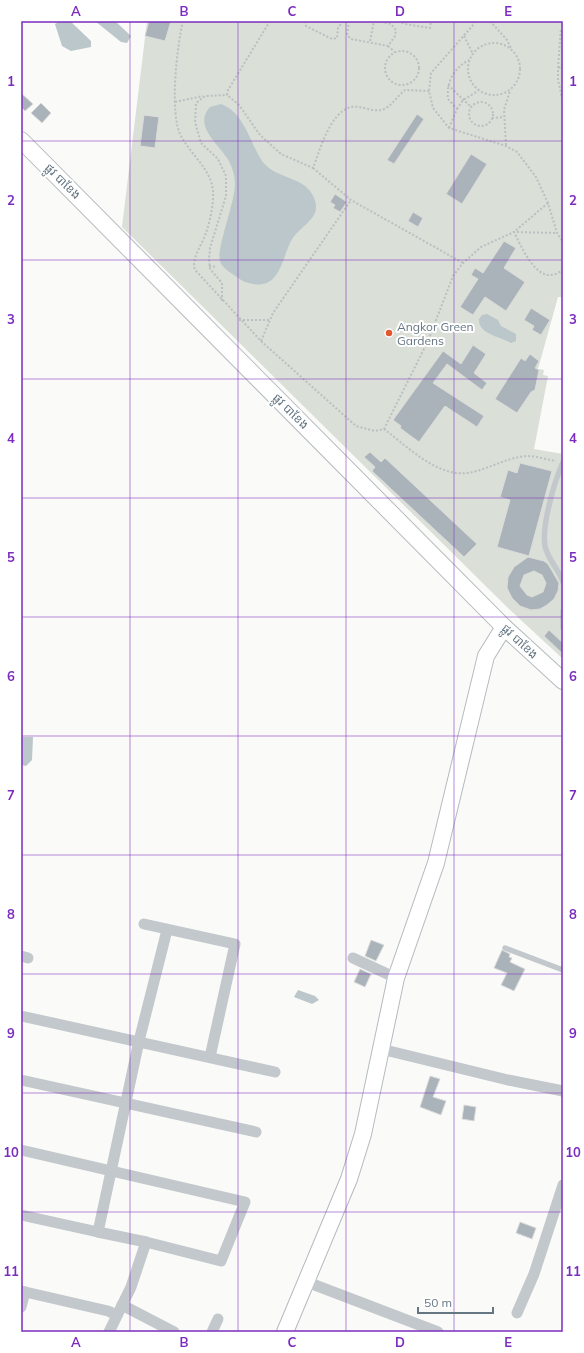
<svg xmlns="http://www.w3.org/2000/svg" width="584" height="1353" font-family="Mulish,'Noto Sans Khmer',sans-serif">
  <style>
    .green { fill: #dadfd7 }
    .water { fill: #bbc7cb }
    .building { fill: #aab3b9; stroke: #dcdcda; fill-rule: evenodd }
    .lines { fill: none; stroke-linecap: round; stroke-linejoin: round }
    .secondary-casing { stroke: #b3babf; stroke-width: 18 }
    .path { stroke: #bbbfc2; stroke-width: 2; stroke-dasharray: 2 2; stroke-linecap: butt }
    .lane { stroke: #c3c8cc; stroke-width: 5.5 }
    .street { stroke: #c3c8cc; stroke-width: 11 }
    .secondary { stroke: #fff; stroke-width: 16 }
    .grid { fill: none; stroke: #7b2cbf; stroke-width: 1; stroke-opacity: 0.55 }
    .poi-dot { fill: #e4572e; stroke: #fff; stroke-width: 1.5 }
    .labels { text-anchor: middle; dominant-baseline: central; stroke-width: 4; stroke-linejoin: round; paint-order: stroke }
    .street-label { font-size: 12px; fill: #657683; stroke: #fff }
    .poi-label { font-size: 12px; fill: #657683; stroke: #fff; text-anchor: start }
    .neatline { fill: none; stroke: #7b2cbf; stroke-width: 1.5 }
    .grid-label { font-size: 13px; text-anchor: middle; font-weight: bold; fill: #7b2cbf }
  </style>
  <rect width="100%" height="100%" fill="#fafaf8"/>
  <polygon class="green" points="147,21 563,21 563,297 558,297 538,369 544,370 543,375 548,376 534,449 563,454 563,659 509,609 122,227"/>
  <g class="water">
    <polygon points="60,21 70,21 91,41 91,47 71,51 62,46 55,24"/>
    <polygon points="95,21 115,21 131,36 127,43 121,42"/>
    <path d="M221,104C244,112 250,143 262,161C275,179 302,176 312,194C326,218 300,224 291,241C282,258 280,289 253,284C247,283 242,281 237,277C231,273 222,268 220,261C216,249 235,203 235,184C235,175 232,166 227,158C218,144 193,125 210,107Z"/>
    <path d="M487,314L498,320L501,326L516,334V341L511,343C501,337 478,334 479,319L482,315Z"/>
    <polygon points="21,737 33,737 32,760 26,766 21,765"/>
    <polygon points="298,990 315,996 319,1000 312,1004 294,997"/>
  </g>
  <g class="building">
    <polygon points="149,21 171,21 165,41 145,36"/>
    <polygon points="21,93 33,104 25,111 21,107"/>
    <polygon points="41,103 51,113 42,123 31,113"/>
    <polygon points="417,114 424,119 394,164 387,160"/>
    <polygon points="144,115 159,117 155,148 140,146"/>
    <polygon points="471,154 487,164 462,204 446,194"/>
    <polygon points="335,194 347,202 340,212 333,208 335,205 330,202"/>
    <polygon points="413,212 423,218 418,227 408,221"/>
    <polygon points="504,241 516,248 504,268 525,282 506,311 485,297 473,315 460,307 478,279 471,275 475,268 483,273"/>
    <polygon points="531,308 550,320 541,335 532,330 534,326 524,320"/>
    <polygon points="473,345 486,354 474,373 487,383 482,390 447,364 433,383 484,416 477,427 445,406 419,442 400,428 401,426 393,420 443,351 461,364"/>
    <polygon points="530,354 539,361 535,368 539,370 535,390 531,392 517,413 495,399 521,358 525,361"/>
    <polygon points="370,452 381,462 385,458 477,544 464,557 372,471 375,467 364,457"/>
    <polygon points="520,463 552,471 529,556 497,547 510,500 500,497 508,470 517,473"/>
    <path d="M528,557L544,561L548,564L559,583L558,591L554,599L547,605L540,609L531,610L520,606L512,598L507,588L508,577L514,567ZM534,571L542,575L546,583L543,592L532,597L527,595L520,586L524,575Z"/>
    <polygon points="549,630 563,643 563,654 544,636"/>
    <polygon points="371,940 384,945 376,961 365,956"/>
    <polygon points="502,950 510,954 509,957 512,958 510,962 525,969 514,991 501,985 507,973 494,968"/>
    <polygon points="360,969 371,974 365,987 354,982"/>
    <polygon points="430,1076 440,1079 433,1097 446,1101 441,1115 420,1107"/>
    <polygon points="464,1105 476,1107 474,1121 462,1119"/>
    <polygon points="520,1222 536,1228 532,1239 516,1233"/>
  </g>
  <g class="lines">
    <defs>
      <g id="secondary">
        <polyline points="21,140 504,627 563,681"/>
        <polyline points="285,1332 349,1179 363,1134 396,978 436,863 486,656 504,627"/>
      </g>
    </defs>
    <use href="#secondary" class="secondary-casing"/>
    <g class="path">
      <path d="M183,21C177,46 169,114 181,136C191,155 211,169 213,191C214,203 210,221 206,233C202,245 191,258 195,270L261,341L356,426L375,431L384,429L428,341L453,276L463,263L481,247L514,232L557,233"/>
      <path d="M270,21L228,90L227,95L239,105L260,135L281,154L313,168C320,150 330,112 351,107C360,105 372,112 381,110C391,108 397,96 405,90L429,91"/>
      <polyline points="305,21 306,26 332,39 337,38 338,28 343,21"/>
      <polyline points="349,21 347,35 351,39 388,46 395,36 396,30 391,24 378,21"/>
      <polyline points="398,21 405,24 430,28 431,21"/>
      <polyline points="474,21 474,24 431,73 429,91 433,108 449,128 506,146 517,152 536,177 548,203 557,233 563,242"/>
      <polyline points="490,21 507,40 511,48"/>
      <polyline points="464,36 473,54"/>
      <polyline points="370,41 374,21"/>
      <circle cx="494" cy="69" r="26"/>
      <polyline points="388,46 395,52"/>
      <circle cx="402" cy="68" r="17"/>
      <polyline points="563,64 558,69 558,79 563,103"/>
      <polyline points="558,68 561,28"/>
      <polyline points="448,85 470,106"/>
      <circle cx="481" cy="114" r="12"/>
      <polyline points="175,102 203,96"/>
      <polyline points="457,109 463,100 478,91"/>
      <polyline points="492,118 504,117"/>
      <path d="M449,128L457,109L448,99C446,82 454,68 469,60"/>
      <polyline points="506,145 504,110 510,91"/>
      <polyline points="313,168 351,200 463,263"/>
      <path d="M548,203L514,232C520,244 534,277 551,275C555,275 560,272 563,270"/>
      <polyline points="209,266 217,267"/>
      <polyline points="222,301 222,283 210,269 209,259 210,248 226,196 226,176 218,159 201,143 195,122 196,103 205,96 227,95"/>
      <polyline points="239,320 269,320"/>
      <polyline points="261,341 273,313 351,200"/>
      <path d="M384,429C404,444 426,466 451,472C474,478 497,461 519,457C531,454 544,459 556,461"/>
    </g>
    <g class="lane">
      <path d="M563,462C555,480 538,534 547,552C551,563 559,570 563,582"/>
      <polyline points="563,611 563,628"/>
      <polyline points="505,948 563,970"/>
    </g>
    <g class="street">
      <polyline points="144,924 235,944 210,1057"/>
      <polyline points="21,956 28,958"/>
      <polyline points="353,958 396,978"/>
      <polyline points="21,1016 275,1072"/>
      <polyline points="381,1049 508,1080 563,1091"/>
      <polyline points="21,1080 256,1132"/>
      <polyline points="21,1150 245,1202 221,1261 146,1242"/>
      <polyline points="21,1215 98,1232"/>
      <polyline points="307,1282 438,1332"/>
      <polyline points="21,1291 108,1311 117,1315"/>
      <polyline points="122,1305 174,1332"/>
      <polyline points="21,1307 25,1292"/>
      <polyline points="517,1313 534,1274 563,1185"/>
      <polyline points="109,1332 131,1287 146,1242 98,1232 139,1041 167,930"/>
      <polyline points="212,1332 218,1319"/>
    </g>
    <use href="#secondary" class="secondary"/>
  </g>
  <path class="grid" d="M130,21V1332M238,21V1332M346,21V1332M454,21V1332M21,141H563M21,260H563M21,379H563M21,498H563M21,617H563M21,736H563M21,855H563M21,974H563M21,1093H563M21,1212H563"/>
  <circle class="poi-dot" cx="389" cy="333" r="4"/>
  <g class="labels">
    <g class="street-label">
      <text transform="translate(63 181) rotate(45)">ផ្លូវ បាខែង</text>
      <text transform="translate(291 411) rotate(45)">ផ្លូវ បាខែង</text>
      <text transform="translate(520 641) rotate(43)">ផ្លូវ បាខែង</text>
    </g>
    <g class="poi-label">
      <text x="397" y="326">Angkor Green<tspan x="397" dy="14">Gardens</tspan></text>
    </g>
  </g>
  <rect width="584" height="1353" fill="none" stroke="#ffffff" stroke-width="44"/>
  <path d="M418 1307v6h75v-6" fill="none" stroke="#657683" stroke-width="2"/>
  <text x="424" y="1307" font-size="12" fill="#657683" stroke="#ffffff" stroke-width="3" paint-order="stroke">50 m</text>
  <rect x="22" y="22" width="540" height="1309" class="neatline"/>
  <g class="grid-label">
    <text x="76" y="16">A</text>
    <text x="184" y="16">B</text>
    <text x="292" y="16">C</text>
    <text x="400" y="16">D</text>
    <text x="508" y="16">E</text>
    <text x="11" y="86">1</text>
    <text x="573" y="86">1</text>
    <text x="11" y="205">2</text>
    <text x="573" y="205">2</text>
    <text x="11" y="324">3</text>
    <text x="573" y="324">3</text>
    <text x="11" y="443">4</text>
    <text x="573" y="443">4</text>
    <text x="11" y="562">5</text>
    <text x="573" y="562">5</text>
    <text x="11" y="681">6</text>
    <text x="573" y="681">6</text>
    <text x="11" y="800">7</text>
    <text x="573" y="800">7</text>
    <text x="11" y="919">8</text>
    <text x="573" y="919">8</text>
    <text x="11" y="1038">9</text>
    <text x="573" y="1038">9</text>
    <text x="11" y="1157">10</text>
    <text x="573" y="1157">10</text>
    <text x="11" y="1276">11</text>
    <text x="573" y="1276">11</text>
    <text x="76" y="1347">A</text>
    <text x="184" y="1347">B</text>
    <text x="292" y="1347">C</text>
    <text x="400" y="1347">D</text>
    <text x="508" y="1347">E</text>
  </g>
</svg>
